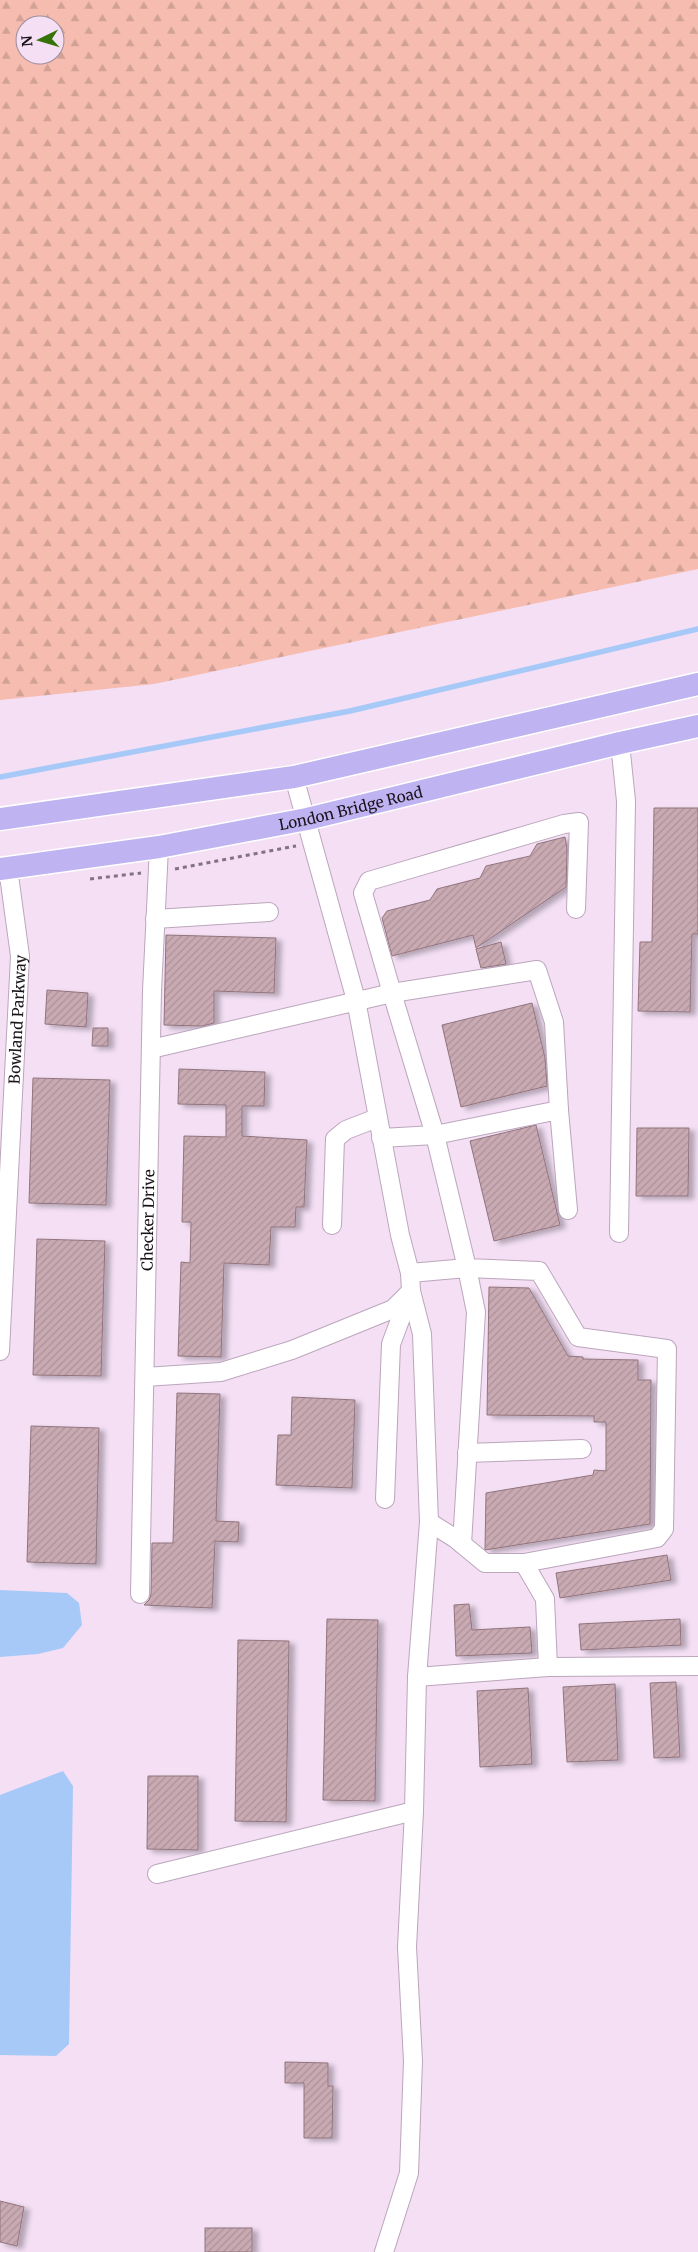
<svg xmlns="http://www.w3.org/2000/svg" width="698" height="2252" font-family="Merriweather,serif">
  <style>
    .forest { fill: url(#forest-firs); fill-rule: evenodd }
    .water { fill: #a6c9f8 }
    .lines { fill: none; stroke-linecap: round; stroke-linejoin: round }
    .stream { stroke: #a6c9f8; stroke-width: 5.5 }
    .building { fill: url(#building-hatch); stroke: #91747c; filter: url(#shadow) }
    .minor-casing { stroke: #bba6bc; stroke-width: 20 }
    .major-casing { stroke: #fff; stroke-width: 25 }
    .path { stroke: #817381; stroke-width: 3; stroke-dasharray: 4 4; stroke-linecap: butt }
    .minor { stroke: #fff; stroke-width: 18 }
    .major { stroke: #bfb3f2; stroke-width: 22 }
    .labels { text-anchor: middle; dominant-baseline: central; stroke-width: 4; stroke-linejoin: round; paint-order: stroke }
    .street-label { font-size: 15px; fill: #1a131a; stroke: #f4dff5 }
  </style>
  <defs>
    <pattern id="forest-firs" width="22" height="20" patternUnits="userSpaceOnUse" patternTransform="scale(1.25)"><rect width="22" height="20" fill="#f6bcaf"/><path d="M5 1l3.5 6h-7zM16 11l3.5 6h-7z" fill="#d2a196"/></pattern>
    <pattern id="building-hatch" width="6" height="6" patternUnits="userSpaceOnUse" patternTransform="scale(1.25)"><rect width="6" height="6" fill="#c9aab3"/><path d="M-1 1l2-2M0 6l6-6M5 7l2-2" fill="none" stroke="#ac9199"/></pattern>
    <filter id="shadow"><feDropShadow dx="5.5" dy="3" stdDeviation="2.5" flood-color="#0004"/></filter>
  </defs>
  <rect width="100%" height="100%" fill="#f4dff5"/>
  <path class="forest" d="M0,0H698V569L154,684L0,700ZM25,25H55V55H25Z"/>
  <g class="water">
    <polygon points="0,1590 67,1593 79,1603 82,1625 63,1648 38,1654 0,1657"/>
    <polygon points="63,1771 73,1786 69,2044 56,2056 0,2055 0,1795"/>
  </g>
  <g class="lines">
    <polyline class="stream" points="0,777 350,711 698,629"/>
  </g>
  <g class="building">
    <polygon points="654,808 698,808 698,934 692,934 690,1012 638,1011 640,942 652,942"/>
    <polygon points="565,837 567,849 566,887 476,948 473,935 392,956 382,918 387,911 430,900 437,889 480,878 486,866 530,856 537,844"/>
    <polygon points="166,935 276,938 274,993 214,991 214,1023 202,1026 164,1025"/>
    <polygon points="501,942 506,964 481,968 476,949"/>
    <polygon points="47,990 88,993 86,1027 45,1024"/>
    <polygon points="532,1003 545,1058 547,1086 461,1107 442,1025"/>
    <polygon points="93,1028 108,1028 108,1046 92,1046"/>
    <polygon points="179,1069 265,1072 264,1106 242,1106 242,1136 307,1140 304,1207 296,1207 295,1227 271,1227 269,1265 224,1263 221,1357 178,1356 181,1262 190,1263 191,1222 182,1222 184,1136 226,1137 226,1105 178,1104"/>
    <polygon points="33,1078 110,1080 106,1205 29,1203"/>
    <polygon points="536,1125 560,1225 494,1241 470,1141"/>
    <polygon points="637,1128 689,1128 688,1196 636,1196"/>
    <polygon points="37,1239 105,1241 101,1376 33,1375"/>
    <polygon points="489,1287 529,1288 568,1356 583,1357 583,1359 638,1360 638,1380 651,1380 650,1524 485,1550 486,1493 593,1475 594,1470 606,1471 606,1422 594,1422 594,1416 487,1415"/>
    <polygon points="177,1393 220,1394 216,1521 239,1522 238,1542 215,1541 212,1608 144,1605 149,1600 151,1594 152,1543 173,1543"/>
    <polygon points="292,1397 355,1400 352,1488 276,1485 278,1435 291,1435"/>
    <polygon points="31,1426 99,1428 96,1564 27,1562"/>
    <polygon points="667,1555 671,1580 560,1598 556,1573"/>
    <polygon points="469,1604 472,1630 530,1627 532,1653 456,1656 454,1605"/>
    <polygon points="327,1619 378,1620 375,1801 323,1800"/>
    <polygon points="680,1619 681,1645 581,1650 579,1624"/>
    <polygon points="238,1640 289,1641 286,1822 235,1821"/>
    <polygon points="676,1682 680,1757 654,1758 650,1683"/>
    <polygon points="615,1684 618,1760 567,1762 563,1687"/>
    <polygon points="528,1688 532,1764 480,1767 477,1691"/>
    <polygon points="148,1776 198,1776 198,1850 147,1849"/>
    <polygon points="285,2062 328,2063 328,2086 333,2086 332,2138 304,2138 304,2083 285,2083"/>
    <polygon points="0,2201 24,2207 17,2246 0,2242"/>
    <rect x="205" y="2228" width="47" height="24"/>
  </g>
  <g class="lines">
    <defs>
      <g id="minor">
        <polyline points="294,777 356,1000 400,1235 410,1273 411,1291 422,1334 429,1522 417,1677 414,1811 407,1947 413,2061 409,2173 384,2252"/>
        <polyline points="155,919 269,912"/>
        <polyline points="151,1049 392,993 435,1135 381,1138"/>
        <polyline points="559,1110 554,1022 537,970 392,993 363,893 369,881 564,824 579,822 576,909"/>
        <polyline points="332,1225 335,1139 346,1130 377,1118"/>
        <polyline points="619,1233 626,801 620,743"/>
        <polyline points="410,1273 467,1268 476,1312 462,1544"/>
        <path id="s1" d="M0,1351L20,956L8,868"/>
        <polyline points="145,1377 221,1372 292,1350 393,1309 411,1291"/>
        <polyline points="467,1453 582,1449"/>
        <polyline points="385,1499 391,1344 409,1296"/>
        <polyline points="429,1522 456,1539 485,1563 524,1563 657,1538 664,1529 667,1349 578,1337 539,1271 467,1268 435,1135 559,1110 568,1210"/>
        <polyline points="524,1563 545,1599 548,1667 698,1666"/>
        <path id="s2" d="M140,1594L152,991L159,847"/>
        <polyline points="417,1677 548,1667"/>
        <polyline points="157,1874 414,1811"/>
      </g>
      <g id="major">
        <polyline points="0,819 294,777 698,684"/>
        <path id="s3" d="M0,869L159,847L307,819L620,743L698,726"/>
      </g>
    </defs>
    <use href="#minor" class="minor-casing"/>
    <use href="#major" class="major-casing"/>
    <g class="path">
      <polyline points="175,869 296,846"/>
      <polyline points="90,879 141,873"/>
    </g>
    <use href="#minor" class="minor"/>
    <use href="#major" class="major"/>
  </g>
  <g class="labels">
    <g class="street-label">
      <text stroke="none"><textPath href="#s3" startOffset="356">London Bridge Road</textPath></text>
      <text stroke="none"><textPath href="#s1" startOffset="332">Bowland Parkway</textPath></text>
      <text stroke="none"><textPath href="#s2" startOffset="374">Checker Drive</textPath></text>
    </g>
  </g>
  <g transform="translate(40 40) rotate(265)"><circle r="24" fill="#f4dff5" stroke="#9d8d9d"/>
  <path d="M0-4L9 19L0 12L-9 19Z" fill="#357207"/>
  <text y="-8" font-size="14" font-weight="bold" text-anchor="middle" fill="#1a131a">N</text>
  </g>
</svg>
